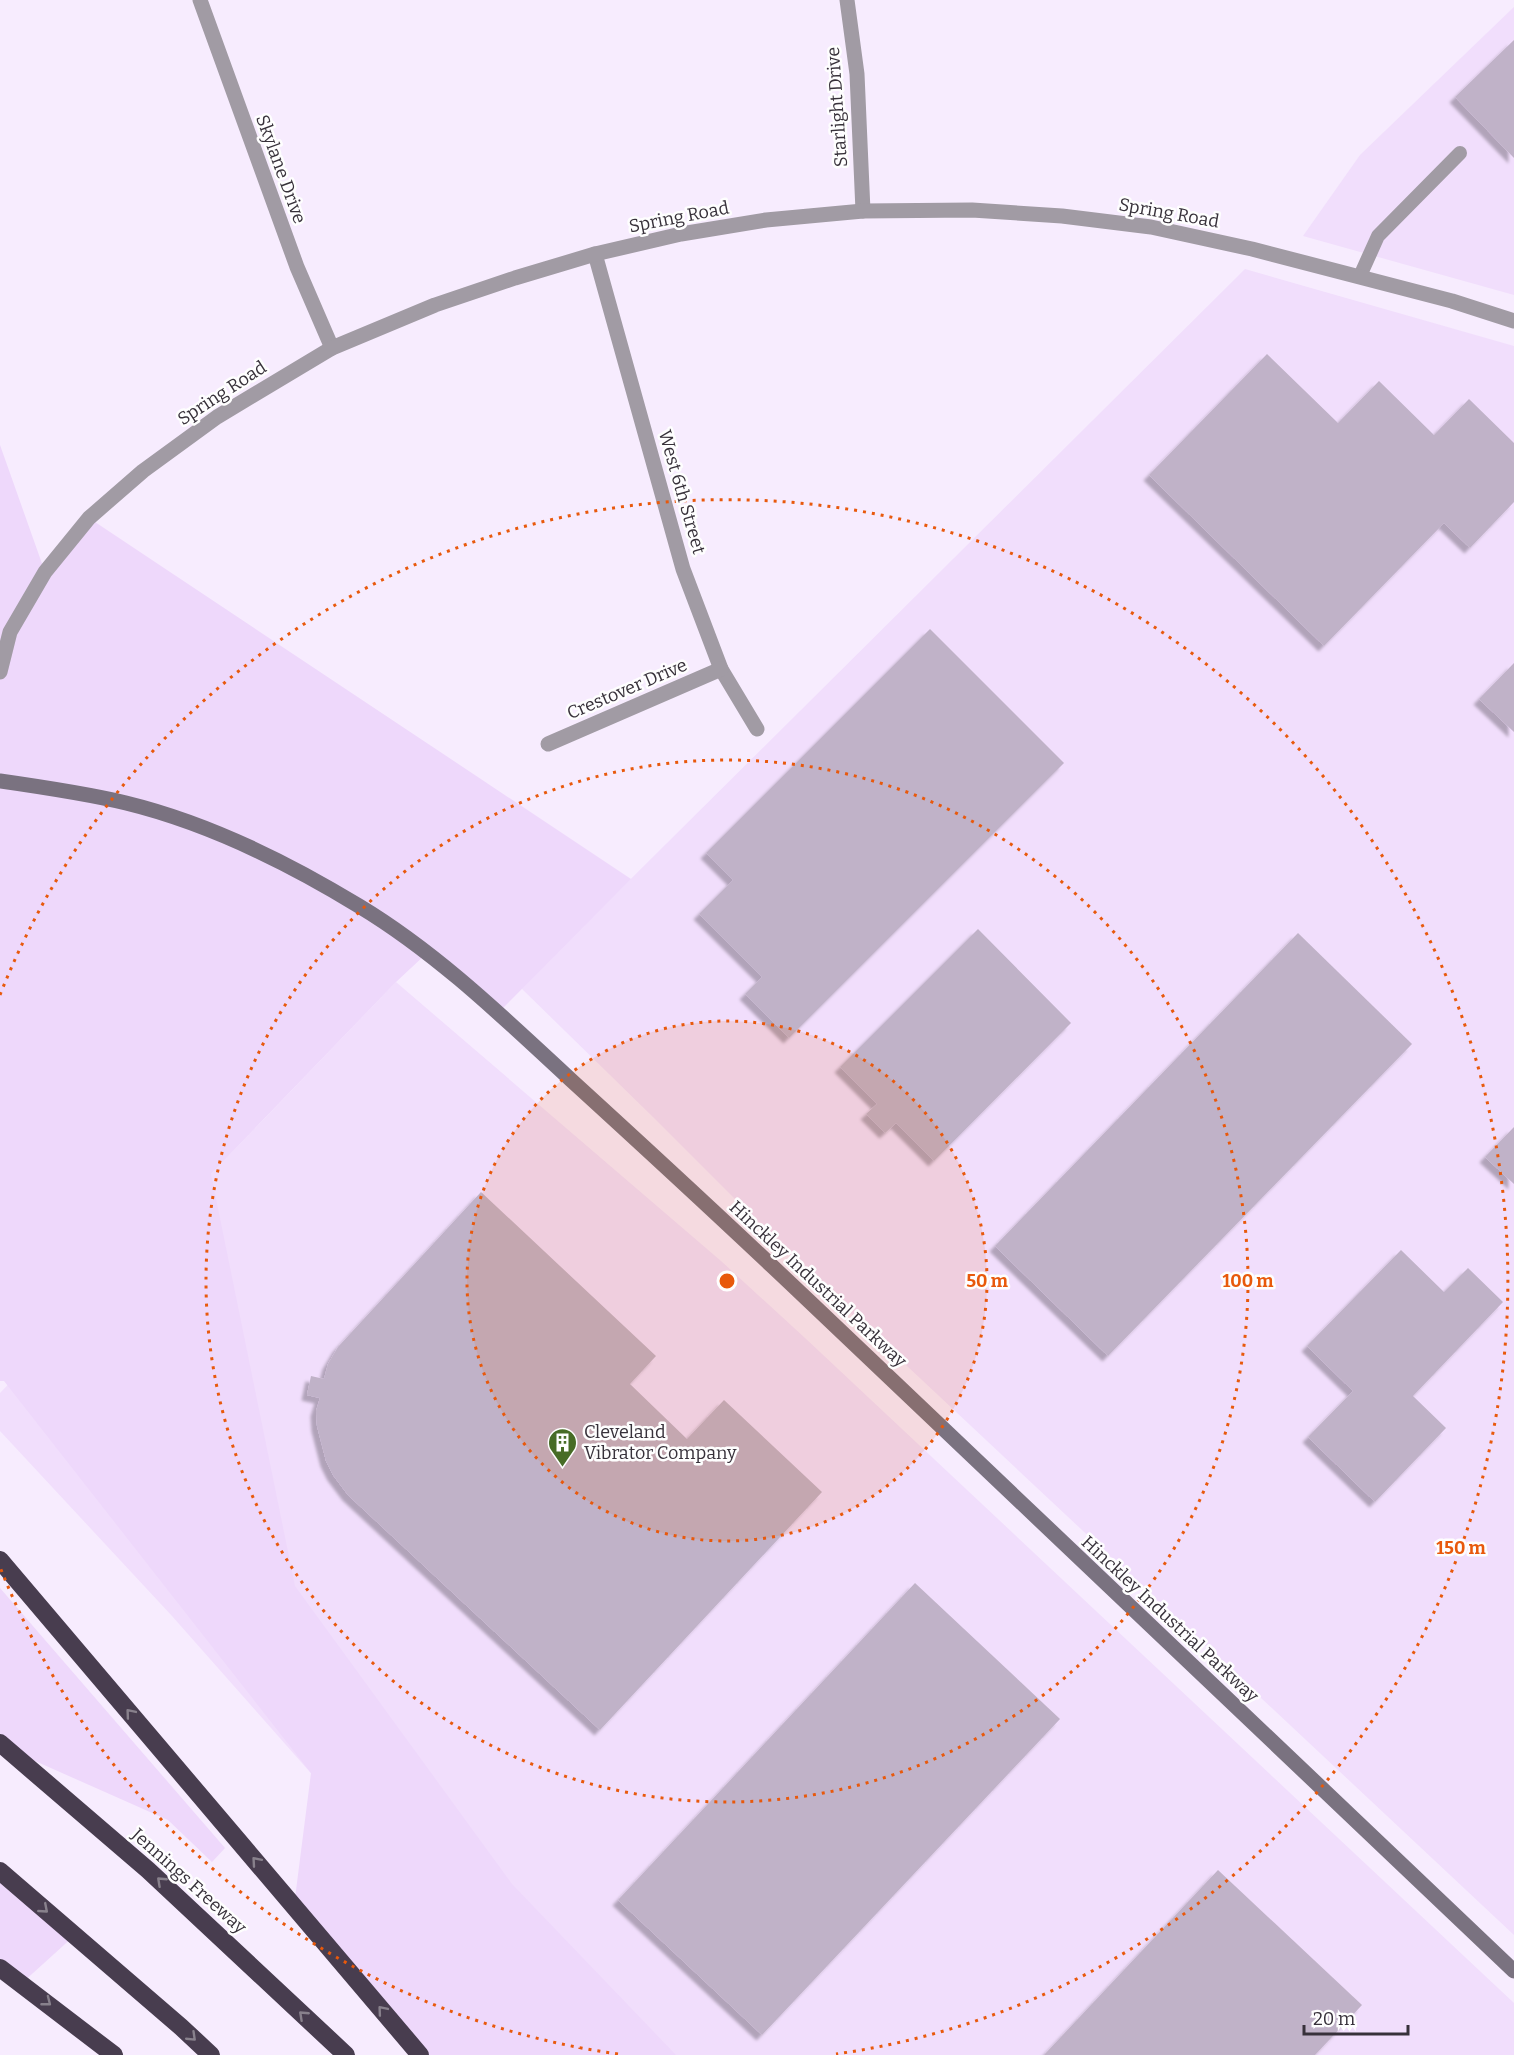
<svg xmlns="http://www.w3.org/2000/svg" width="1514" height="2055" font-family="Bitter,serif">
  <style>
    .built { fill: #f1defc }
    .green { fill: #eed8fb }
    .building { fill: #c0b2c8; filter: url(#shadow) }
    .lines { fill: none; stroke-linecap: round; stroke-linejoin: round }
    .lane { stroke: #a19ba4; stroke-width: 14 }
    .street { stroke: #a19ba4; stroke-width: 15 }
    .secondary { stroke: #7a7280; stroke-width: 15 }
    .highway { stroke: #483d4f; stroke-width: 18 }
    .oneway { stroke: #88818c }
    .ring { fill: none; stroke: #e8590c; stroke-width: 3; stroke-dasharray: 3 6 }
    .labels { text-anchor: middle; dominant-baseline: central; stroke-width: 5; stroke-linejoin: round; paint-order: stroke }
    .street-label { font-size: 18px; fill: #37313a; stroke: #fefefe }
    .poi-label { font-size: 18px; fill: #37313a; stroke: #fefefe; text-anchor: start }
    .centre { fill: #e8590c; stroke: #fefefe; stroke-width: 3 }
    .ring-label { font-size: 18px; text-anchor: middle; font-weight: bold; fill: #e8590c; stroke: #fefefe; stroke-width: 5; stroke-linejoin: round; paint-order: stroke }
  </style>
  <defs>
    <filter id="shadow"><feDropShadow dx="-5.5" dy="5.5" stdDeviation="1.5" flood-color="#0004"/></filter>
  </defs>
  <rect width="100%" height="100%" fill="#f7ecfe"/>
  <g class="built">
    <polygon points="1514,7 1514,295 1303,236 1360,155"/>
    <polygon points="1245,269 1514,346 1514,1935 826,1290 653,1117 521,988"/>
    <polygon points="396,982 721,1261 805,1338 1514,2003 1514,2055 560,2055 172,1616 0,1431 0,1393"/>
  </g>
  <g class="green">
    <polygon points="0,445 45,572 89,518 631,879 498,1013 426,954 396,982 211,1174 295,1586 512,1884 676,2055 420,2055 294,1906 311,1773 4,1381 0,1381"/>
    <polygon points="0,1588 225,1848 212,1862 168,1820 8,1749 0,1743"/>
    <polygon points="0,1871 75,1935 22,1983 0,1968"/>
  </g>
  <g class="building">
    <polygon points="1514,40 1514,158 1455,97"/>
    <polygon points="1267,354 1338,423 1379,381 1434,435 1469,399 1514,443 1514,502 1470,548 1444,523 1324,646 1149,475"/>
    <polygon points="930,629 1064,763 789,1038 745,994 762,977 699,914 733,880 706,853"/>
    <polygon points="1514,663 1514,732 1479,699"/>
    <polygon points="978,929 1071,1023 934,1161 896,1123 885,1133 866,1114 877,1104 840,1067"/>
    <polygon points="1298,933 1412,1044 1108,1356 995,1246"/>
    <polygon points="1514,1127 1514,1184 1485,1157"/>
    <polygon points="481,1192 656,1356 630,1384 687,1439 724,1400 822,1492 600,1730 348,1495 333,1475 326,1461 317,1426 316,1411 320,1398 307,1395 311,1376 324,1379 328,1364 338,1347"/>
    <polygon points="1401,1250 1444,1292 1468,1268 1503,1302 1413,1396 1446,1428 1375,1502 1308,1437 1353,1391 1307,1346"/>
    <polygon points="915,1583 1060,1719 762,2035 618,1900"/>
    <polygon points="1218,1870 1362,2005 1315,2055 1044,2055"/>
  </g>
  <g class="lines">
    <polyline class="lane" points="1360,276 1378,236 1460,153"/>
    <g class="street">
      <polyline points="200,0 297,267 332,348"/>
      <polyline points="847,0 857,74 863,211"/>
      <polyline points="595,254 683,569 721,669 757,729"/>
      <polyline points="0,672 10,632 45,572 89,518 143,471 217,417 332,348 435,305 515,278 595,254 681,234 766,220 863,211 972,210 1062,216 1151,227 1252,249 1452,301 1514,321"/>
      <polyline points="548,744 721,669"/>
    </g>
    <path class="secondary" d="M0,781C42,787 84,793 126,803C208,823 287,862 359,906C437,953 504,1018 571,1080C651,1153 730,1226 809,1301C1043,1525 1279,1747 1514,1971"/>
    <g class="highway">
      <polyline points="0,1560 420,2055"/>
      <polyline points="0,1743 148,1870 346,2055"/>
      <polyline points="0,1871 181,2027 211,2055"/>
      <polyline points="0,1968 114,2055"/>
    </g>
  </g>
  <defs><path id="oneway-chevron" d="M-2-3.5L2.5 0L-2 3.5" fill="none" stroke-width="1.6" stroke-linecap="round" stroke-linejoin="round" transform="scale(1.5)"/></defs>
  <g class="oneway">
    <use href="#oneway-chevron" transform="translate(130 1713) rotate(-130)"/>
    <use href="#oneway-chevron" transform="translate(256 1861) rotate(-131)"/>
    <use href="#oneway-chevron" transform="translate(161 1881) rotate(-137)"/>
    <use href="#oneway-chevron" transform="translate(44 1909) rotate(41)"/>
    <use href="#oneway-chevron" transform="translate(47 2002) rotate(38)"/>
    <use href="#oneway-chevron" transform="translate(382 2010) rotate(-130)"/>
    <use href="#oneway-chevron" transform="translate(303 2015) rotate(-137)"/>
    <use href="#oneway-chevron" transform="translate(192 2037) rotate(44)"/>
  </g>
  <circle cx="727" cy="1281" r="260" fill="#e8590c" fill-opacity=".12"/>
  <g class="ring">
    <circle cx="727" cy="1281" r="260"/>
    <circle cx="727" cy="1281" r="521"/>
    <path d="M618 2054A781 781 0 0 1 0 1567M0 995A781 781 0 1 1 836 2054"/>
  </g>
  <defs>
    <symbol id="building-pin" viewBox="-11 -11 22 30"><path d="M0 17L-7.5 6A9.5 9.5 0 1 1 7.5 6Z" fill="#476c26" stroke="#fefefe"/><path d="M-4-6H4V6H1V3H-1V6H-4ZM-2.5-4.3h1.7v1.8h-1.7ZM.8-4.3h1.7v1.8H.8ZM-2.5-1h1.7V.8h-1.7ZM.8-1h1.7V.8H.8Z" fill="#fff"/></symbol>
  </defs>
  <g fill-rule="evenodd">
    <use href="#building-pin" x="546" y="1426" width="33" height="45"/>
  </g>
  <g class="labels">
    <g class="street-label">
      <text transform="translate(837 107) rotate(-94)">Starlight Drive</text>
      <text transform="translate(281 169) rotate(70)">Skylane Drive</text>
      <text transform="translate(1169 213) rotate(10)">Spring Road</text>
      <text transform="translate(679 217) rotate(-11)">Spring Road</text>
      <text transform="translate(222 393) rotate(-33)">Spring Road</text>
      <text transform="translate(682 492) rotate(74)">West 6th Street</text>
      <text transform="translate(627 689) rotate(-23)">Crestover Drive</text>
      <text transform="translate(818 1284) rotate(43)">Hinckley Industrial Parkway</text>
      <text transform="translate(1170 1619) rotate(43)">Hinckley Industrial Parkway</text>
      <text transform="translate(189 1881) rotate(42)">Jennings Freeway</text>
    </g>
    <g class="poi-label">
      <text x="584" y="1432">Cleveland<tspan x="584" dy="21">Vibrator Company</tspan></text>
    </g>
  </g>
  <circle cx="727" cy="1281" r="9" class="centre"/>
  <g class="ring-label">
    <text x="987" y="1287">50 m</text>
    <text x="1248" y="1287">100 m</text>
    <text x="1461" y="1554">150 m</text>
  </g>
  <path d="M1304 2025v9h104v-9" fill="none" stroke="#37313a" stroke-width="3"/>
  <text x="1313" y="2025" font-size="18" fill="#37313a" stroke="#fefefe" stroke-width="4.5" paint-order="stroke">20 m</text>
</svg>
